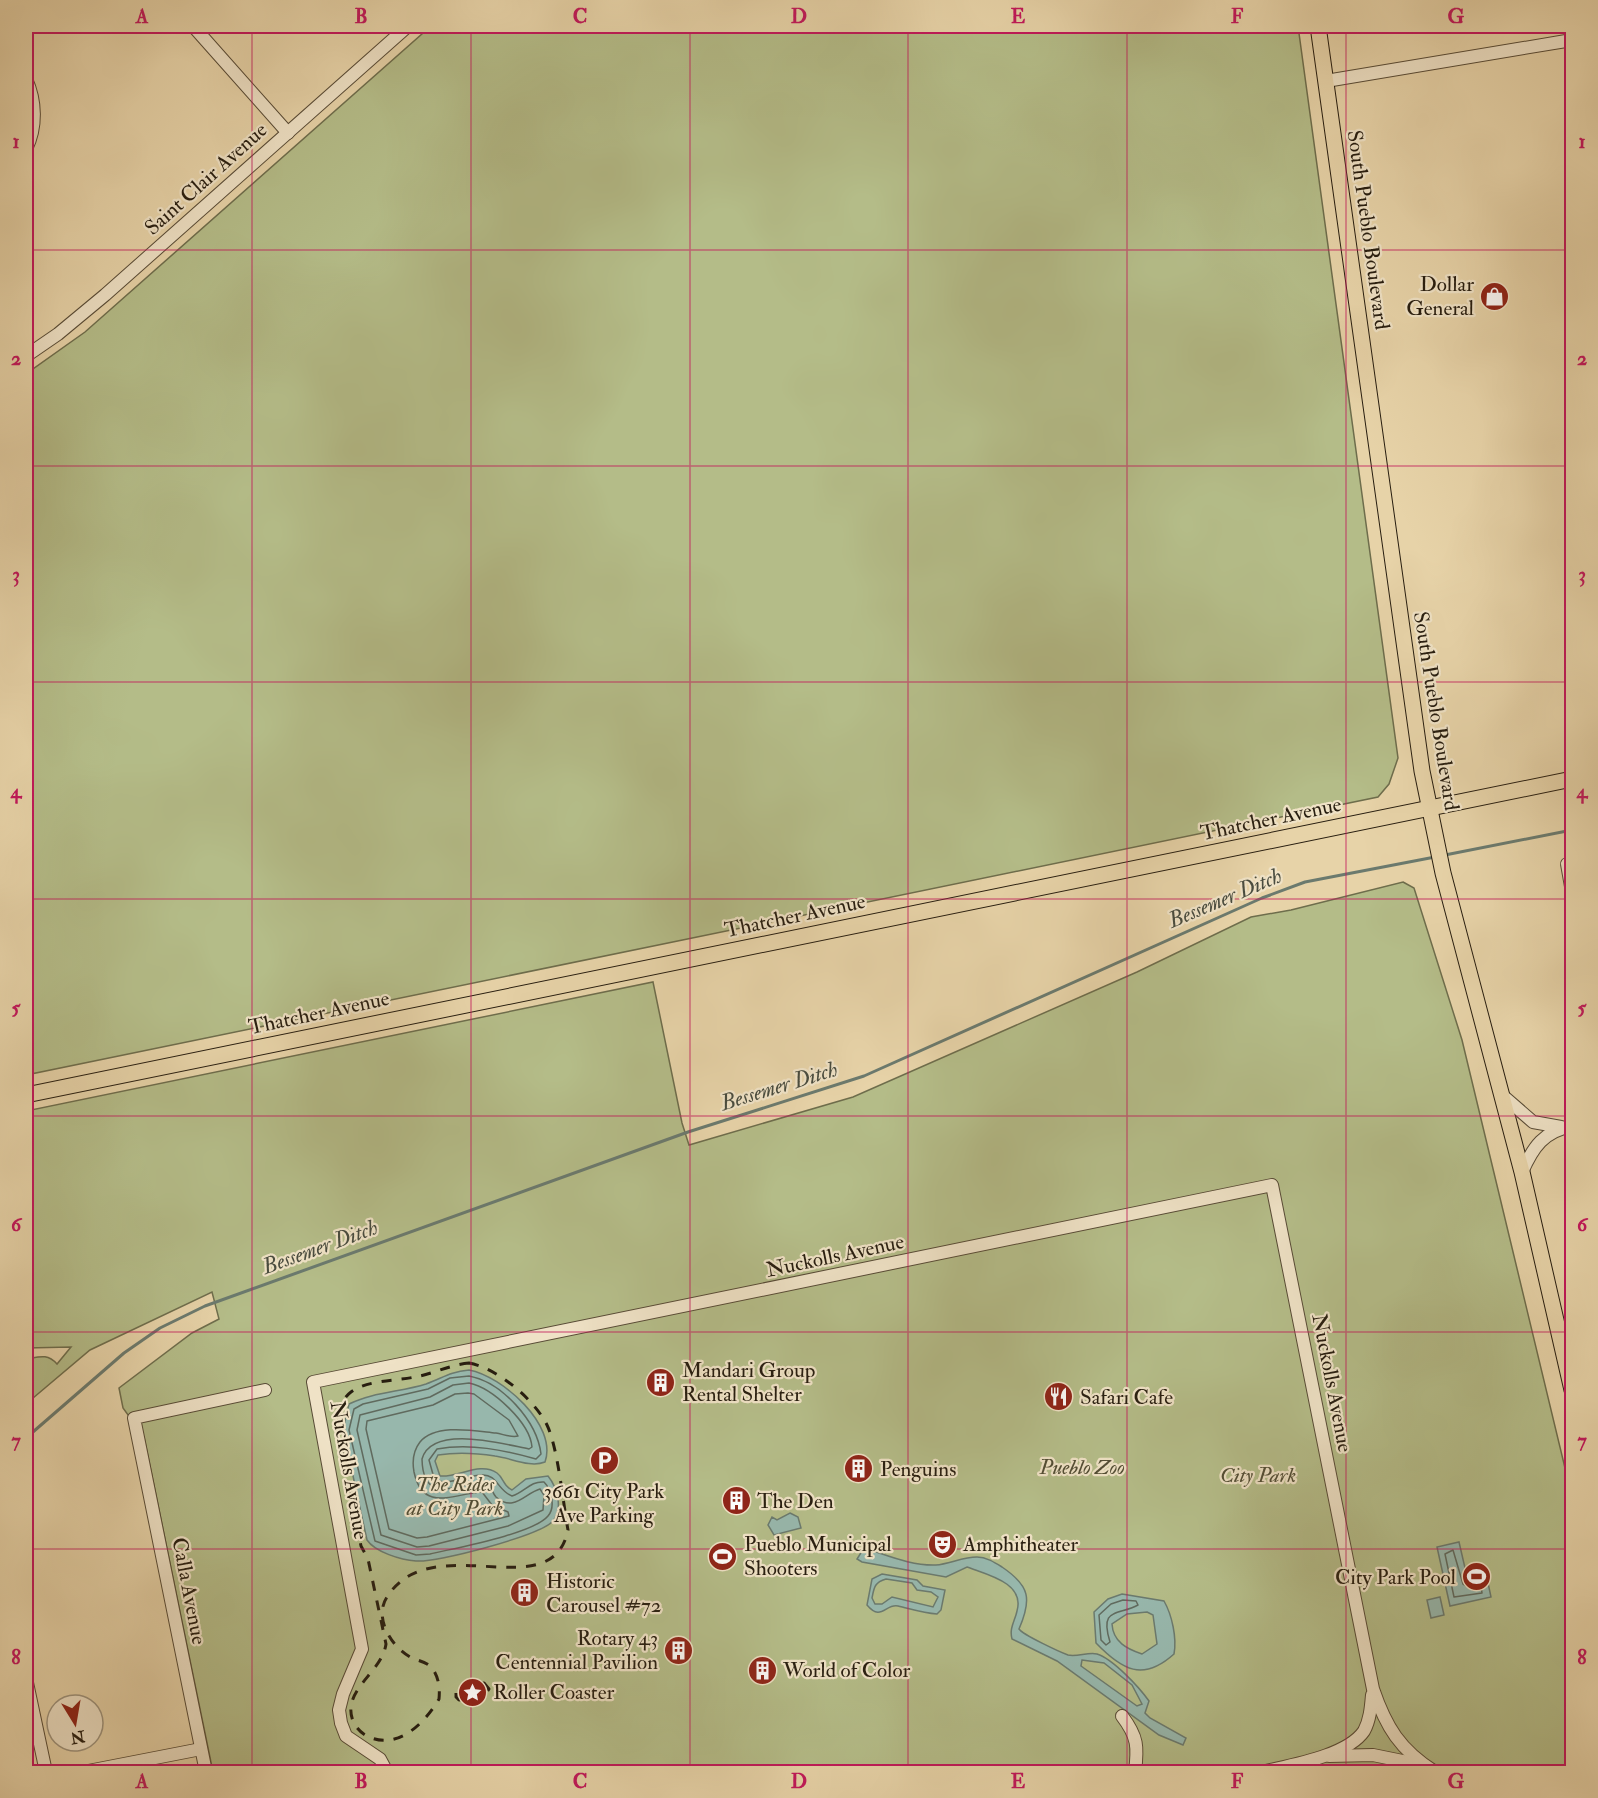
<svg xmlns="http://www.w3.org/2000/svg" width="1598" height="1798" font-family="'IM FELL Double Pica',serif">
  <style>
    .green { fill: #b4bc88; stroke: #6e6d4c; stroke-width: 1.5 }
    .water { fill: #97b7ac; stroke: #6b7a6e; stroke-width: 1.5; fill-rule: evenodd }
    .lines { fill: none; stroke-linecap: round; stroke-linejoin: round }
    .shore { stroke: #606a5e; stroke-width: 1.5 }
    .stream { stroke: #6b7a6e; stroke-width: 3 }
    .minor-casing { stroke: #584b36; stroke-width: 14 }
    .major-casing { stroke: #281e10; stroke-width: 17 }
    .minor { stroke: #efe2c6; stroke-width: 12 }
    .major { stroke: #e7d3a8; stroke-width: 15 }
    .rail { stroke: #281e10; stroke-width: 3; stroke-dasharray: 10 10; stroke-linecap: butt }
    .grid { fill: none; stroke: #c2185b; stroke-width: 1.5; stroke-opacity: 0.55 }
    .labels { text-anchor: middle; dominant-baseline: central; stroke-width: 4.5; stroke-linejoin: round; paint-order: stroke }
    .street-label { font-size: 21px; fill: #281e10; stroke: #efe2c6 }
    .poi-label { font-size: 21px; fill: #281e10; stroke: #efe2c6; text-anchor: start }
    .park-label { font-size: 21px; font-style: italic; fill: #524d34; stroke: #efe2c6 }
    .water-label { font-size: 22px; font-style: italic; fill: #494c3f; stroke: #efe2c6 }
    .neatline { fill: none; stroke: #c2185b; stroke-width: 2 }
    .grid-label { font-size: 20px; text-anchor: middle; font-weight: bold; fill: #c2185b }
  </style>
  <rect width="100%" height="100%" fill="#e7d3a8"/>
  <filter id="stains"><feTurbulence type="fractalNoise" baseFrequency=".00333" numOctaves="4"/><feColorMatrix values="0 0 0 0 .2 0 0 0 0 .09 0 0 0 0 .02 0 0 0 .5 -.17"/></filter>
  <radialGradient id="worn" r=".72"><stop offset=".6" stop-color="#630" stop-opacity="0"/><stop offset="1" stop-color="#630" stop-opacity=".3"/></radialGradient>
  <g class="green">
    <polygon points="431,26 1298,26 1398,758 1389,784 1378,797 26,1075 26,374 85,332"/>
    <path d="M1403,882L1414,888L1462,1040L1572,1497V1772H213L144,1437L123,1408L119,1388L192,1333L219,1319L212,1292L90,1350L26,1404V1359C39,1357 47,1353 57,1364L71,1347L26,1348V1111L653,982L682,1123L689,1145L853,1097L1137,972L1251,917L1291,910Z"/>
  </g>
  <g class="water">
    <path d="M469,1370C502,1376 558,1425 545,1462C530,1468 511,1458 495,1456C476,1453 457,1452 438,1455L435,1461L440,1476C458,1478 480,1461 497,1473C504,1478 503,1486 512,1490L526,1479L548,1476C557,1487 564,1510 552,1522C537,1536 437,1563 416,1561C401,1560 375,1552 367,1540L343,1430L349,1404C373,1392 401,1392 426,1384C443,1378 449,1372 469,1370Z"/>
    <polygon points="790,1513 798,1517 801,1528 774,1535 768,1525 772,1517 777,1520"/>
    <polygon points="1459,1542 1468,1581 1487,1578 1491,1597 1450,1606 1437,1547"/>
    <path d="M864,1548C887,1555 911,1566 936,1565C949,1564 963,1557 977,1557C986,1557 994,1562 1002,1567C1030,1586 1032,1599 1019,1629C1023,1635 1060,1652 1068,1655C1077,1657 1088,1652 1097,1654C1113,1659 1139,1687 1149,1701L1145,1713L1150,1718L1186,1738L1183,1745L1159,1735L1057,1661L1012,1639C1009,1628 1015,1621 1017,1611C1025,1583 988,1575 967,1567L946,1577L862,1562L857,1559ZM1082,1660L1104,1663L1132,1685L1142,1704L1137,1706L1081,1666Z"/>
    <path d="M882,1574L917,1580L923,1586L945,1590L941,1610L937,1614C923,1613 911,1609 898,1606C886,1603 881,1622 867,1605L872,1579ZM886,1579L912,1583L917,1590L931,1592L938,1597L933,1607L892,1597L882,1604H875L872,1598C874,1587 875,1582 886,1579Z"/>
    <path d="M1122,1594L1164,1601C1172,1615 1177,1638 1174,1654C1143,1682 1122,1670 1096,1643L1094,1612L1108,1599ZM1147,1612L1153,1615L1157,1644L1142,1654C1127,1649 1113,1642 1112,1624L1127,1614Z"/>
    <polygon points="1440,1597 1444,1615 1431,1618 1427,1600"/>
  </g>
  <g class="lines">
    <g class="shore">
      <path d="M469,1376C502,1382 537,1421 541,1454L536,1459C504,1450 470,1443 437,1449L429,1460L434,1478C446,1488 467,1475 482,1475C497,1474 498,1491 512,1496C525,1492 530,1481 544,1482C551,1489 556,1507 548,1516C533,1534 455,1548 430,1554L416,1555L375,1541L349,1430L354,1409L363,1404L428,1389L450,1378Z"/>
      <path d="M469,1383C493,1388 530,1423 532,1447L529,1449C503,1444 432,1424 422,1459C423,1505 455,1485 484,1482C492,1485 491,1491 496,1497C514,1513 525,1493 540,1489L544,1495L543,1510L508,1526L429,1546L417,1547L381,1535L357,1430L360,1415L430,1397L453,1385Z"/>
      <path d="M468,1393L474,1394L509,1420L518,1436C511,1438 503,1434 496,1433C475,1431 436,1423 420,1442C413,1451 412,1461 414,1472C423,1514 455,1493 482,1492L492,1505L508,1512L509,1516L427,1537L417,1538L389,1529L366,1429L367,1421L433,1405L455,1394Z"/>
      <polygon points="1453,1550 1463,1584 1468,1587 1481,1586 1482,1593 1454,1597 1445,1554"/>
      <path d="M1123,1600L1136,1601L1138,1605C1118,1616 1099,1607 1110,1642L1106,1645L1101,1640L1099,1615L1111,1604Z"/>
    </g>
    <g class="stream">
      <polyline points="1445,855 1572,830"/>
      <polyline points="26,1438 124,1353 160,1328 205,1306 688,1132 864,1076 1262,898 1305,882 1435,857"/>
    </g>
    <defs>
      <g id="minor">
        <polyline points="193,26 288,133"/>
        <path d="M26,79C36,101 37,127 26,149"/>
        <polyline points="1326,81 1572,40"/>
        <polyline points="26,356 58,334 105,295 408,26"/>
        <polyline points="1572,863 1567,864 1572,892"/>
        <polyline points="1502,1095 1533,1122 1561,1127"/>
        <path d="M1522,1172C1533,1147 1544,1131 1572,1126"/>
        <polyline points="26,1678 46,1772"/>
        <path d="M1122,1716C1138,1737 1138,1747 1135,1772"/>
        <polyline points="1329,1756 1373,1755 1422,1765"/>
        <polyline points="83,1772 201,1749"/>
        <polyline points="206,1772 134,1418 265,1390"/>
        <path d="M387,1772L380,1759L346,1736L341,1723L339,1710L343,1694L362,1649L313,1382L1272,1185L1373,1689C1386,1727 1400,1750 1435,1772"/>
        <path d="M1262,1772C1291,1765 1347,1756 1364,1731C1370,1720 1371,1707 1372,1695"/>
      </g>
      <g id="major">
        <polyline points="1318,26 1422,771 1443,873 1522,1172 1572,1390"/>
        <polyline points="26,1095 1572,779"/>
      </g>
    </defs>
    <use href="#minor" class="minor-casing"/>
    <use href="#major" class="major-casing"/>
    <use href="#minor" class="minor"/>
    <use href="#major" class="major"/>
    <g class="rail">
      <path d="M469,1363C497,1368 534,1399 547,1425C558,1448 563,1503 568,1530C552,1609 432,1526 387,1597C373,1618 392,1648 412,1658C419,1661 427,1662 432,1668C439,1677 440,1689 439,1699C425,1723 398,1750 369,1737C362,1734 356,1728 353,1721C341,1690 382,1673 386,1644L368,1559L361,1546L337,1426C339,1414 340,1400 351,1392C367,1380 395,1381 415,1377C433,1374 449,1365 469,1363Z"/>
      <polygon points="484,1683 489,1689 484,1696 459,1700 456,1697 456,1689"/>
    </g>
  </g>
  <path class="grid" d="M252,26V1772M471,26V1772M690,26V1772M908,26V1772M1127,26V1772M1346,26V1772M26,250H1572M26,466H1572M26,682H1572M26,899H1572M26,1116H1572M26,1332H1572M26,1549H1572"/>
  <defs>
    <symbol id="shop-disc" viewBox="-11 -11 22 22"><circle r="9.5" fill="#8f2418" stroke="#efe2c6"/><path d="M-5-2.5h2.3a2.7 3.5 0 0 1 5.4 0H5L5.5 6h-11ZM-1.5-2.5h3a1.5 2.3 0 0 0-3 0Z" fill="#fff"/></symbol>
    <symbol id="building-disc" viewBox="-11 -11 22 22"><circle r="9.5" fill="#8f2418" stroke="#efe2c6"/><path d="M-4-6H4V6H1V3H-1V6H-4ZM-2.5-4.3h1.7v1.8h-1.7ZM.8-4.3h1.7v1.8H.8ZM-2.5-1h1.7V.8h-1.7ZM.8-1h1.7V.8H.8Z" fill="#fff"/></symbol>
    <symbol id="restaurant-disc" viewBox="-11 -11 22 22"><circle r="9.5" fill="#8f2418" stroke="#efe2c6"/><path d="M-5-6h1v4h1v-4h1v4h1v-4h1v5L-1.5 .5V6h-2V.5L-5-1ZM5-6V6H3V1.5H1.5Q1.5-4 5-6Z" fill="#fff"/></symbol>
    <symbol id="parking-disc" viewBox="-11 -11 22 22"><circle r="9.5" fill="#8f2418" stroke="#efe2c6"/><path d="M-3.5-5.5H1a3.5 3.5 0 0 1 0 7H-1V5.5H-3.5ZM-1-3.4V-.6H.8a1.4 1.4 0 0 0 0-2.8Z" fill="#fff"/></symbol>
    <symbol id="theatre-disc" viewBox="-11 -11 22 22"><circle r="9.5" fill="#8f2418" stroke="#efe2c6"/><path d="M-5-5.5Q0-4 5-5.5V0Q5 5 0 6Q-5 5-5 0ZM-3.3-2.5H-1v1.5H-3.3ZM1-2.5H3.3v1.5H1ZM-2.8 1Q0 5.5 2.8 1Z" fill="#fff"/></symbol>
    <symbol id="stadium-disc" viewBox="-11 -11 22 22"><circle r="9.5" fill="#8f2418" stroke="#efe2c6"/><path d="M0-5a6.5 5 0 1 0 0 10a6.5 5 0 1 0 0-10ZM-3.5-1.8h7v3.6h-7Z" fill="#fff"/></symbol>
    <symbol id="sight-disc" viewBox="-11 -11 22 22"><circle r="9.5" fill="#8f2418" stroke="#efe2c6"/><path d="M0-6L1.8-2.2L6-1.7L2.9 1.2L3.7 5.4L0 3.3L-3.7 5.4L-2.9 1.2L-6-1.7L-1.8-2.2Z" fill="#fff"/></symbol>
  </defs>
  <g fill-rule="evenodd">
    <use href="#shop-disc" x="1478" y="280" width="33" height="33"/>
    <use href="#building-disc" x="644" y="1366" width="33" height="33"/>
    <use href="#restaurant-disc" x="1042" y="1380" width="33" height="33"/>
    <use href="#parking-disc" x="588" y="1444" width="33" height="33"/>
    <use href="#building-disc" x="842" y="1452" width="33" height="33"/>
    <use href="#building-disc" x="720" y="1484" width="33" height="33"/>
    <use href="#theatre-disc" x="926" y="1528" width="33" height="33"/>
    <use href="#stadium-disc" x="706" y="1540" width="33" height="33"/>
    <use href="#stadium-disc" x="1460" y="1560" width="33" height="33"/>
    <use href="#building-disc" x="508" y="1576" width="33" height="33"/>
    <use href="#building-disc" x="662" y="1634" width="33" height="33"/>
    <use href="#building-disc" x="746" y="1654" width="33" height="33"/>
    <use href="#sight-disc" x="456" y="1676" width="33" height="33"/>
  </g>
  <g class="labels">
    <g class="street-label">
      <text transform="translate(206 179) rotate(-42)">Saint Clair Avenue</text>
      <text transform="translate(1368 230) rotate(82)">South Pueblo Boulevard</text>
      <text transform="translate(1436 711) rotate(81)">South Pueblo Boulevard</text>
      <text transform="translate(1271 819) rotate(-12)">Thatcher Avenue</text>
      <text transform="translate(795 916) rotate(-12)">Thatcher Avenue</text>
      <text transform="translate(319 1013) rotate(-12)">Thatcher Avenue</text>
      <text transform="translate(835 1256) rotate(-12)">Nuckolls Avenue</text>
      <text transform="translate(1332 1383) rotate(79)">Nuckolls Avenue</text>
      <text transform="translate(349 1470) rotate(80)">Nuckolls Avenue</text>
      <text transform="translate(189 1591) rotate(79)">Calla Avenue</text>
    </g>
    <g class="poi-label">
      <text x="1474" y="284" text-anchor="end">Dollar<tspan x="1474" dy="24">General</tspan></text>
      <text x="682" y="1370">Mandari Group<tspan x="682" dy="24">Rental Shelter</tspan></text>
      <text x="1080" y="1397">Safari Cafe</text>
      <text x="880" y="1469">Penguins</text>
      <text x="604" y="1491" text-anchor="middle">3661 City Park<tspan x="604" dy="24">Ave Parking</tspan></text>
      <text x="757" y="1501">The Den</text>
      <text x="744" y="1544">Pueblo Municipal<tspan x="744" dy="24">Shooters</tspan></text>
      <text x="963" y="1544">Amphitheater</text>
      <text x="1456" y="1577" text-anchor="end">City Park Pool</text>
      <text x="546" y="1581">Historic<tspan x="546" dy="24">Carousel #72</tspan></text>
      <text x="658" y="1638" text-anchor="end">Rotary 43<tspan x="658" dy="24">Centennial Pavilion</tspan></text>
      <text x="783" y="1670">World of Color</text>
      <text x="493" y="1692">Roller Coaster</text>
    </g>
    <g class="park-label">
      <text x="1082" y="1467">Pueblo Zoo</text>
      <text x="1258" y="1475">City Park</text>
      <text x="455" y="1484">The Rides<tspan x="455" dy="24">at City Park</tspan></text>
    </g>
    <g class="water-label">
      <text transform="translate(1225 898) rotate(-23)">Bessemer Ditch</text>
      <text transform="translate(779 1086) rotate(-17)">Bessemer Ditch</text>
      <text transform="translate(320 1247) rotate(-20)">Bessemer Ditch</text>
    </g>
  </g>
  <rect width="1598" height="1798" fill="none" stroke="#e7d3a8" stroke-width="66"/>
  <g transform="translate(75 1723) rotate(169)"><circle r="28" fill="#efe2c6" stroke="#9f947d" stroke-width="1.5"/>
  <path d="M0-4.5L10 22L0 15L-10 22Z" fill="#8f2418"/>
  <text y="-9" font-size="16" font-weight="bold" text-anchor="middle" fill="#281e10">N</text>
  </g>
  <rect x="33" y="33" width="1532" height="1732" class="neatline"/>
  <g class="grid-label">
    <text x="142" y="23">A</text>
    <text x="361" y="23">B</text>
    <text x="580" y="23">C</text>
    <text x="799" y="23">D</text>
    <text x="1018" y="23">E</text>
    <text x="1237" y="23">F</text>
    <text x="1456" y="23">G</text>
    <text x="16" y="148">1</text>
    <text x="1582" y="148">1</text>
    <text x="16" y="365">2</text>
    <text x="1582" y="365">2</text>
    <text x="16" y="581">3</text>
    <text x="1582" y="581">3</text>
    <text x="16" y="798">4</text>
    <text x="1582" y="798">4</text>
    <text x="16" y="1014">5</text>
    <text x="1582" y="1014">5</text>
    <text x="16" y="1231">6</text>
    <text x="1582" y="1231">6</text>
    <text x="16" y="1447">7</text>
    <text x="1582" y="1447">7</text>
    <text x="16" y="1664">8</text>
    <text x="1582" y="1664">8</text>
    <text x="142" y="1788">A</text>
    <text x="361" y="1788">B</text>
    <text x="580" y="1788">C</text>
    <text x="799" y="1788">D</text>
    <text x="1018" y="1788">E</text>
    <text x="1237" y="1788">F</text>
    <text x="1456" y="1788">G</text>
  </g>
  <rect width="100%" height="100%" filter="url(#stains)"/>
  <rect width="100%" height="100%" fill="url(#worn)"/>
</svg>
